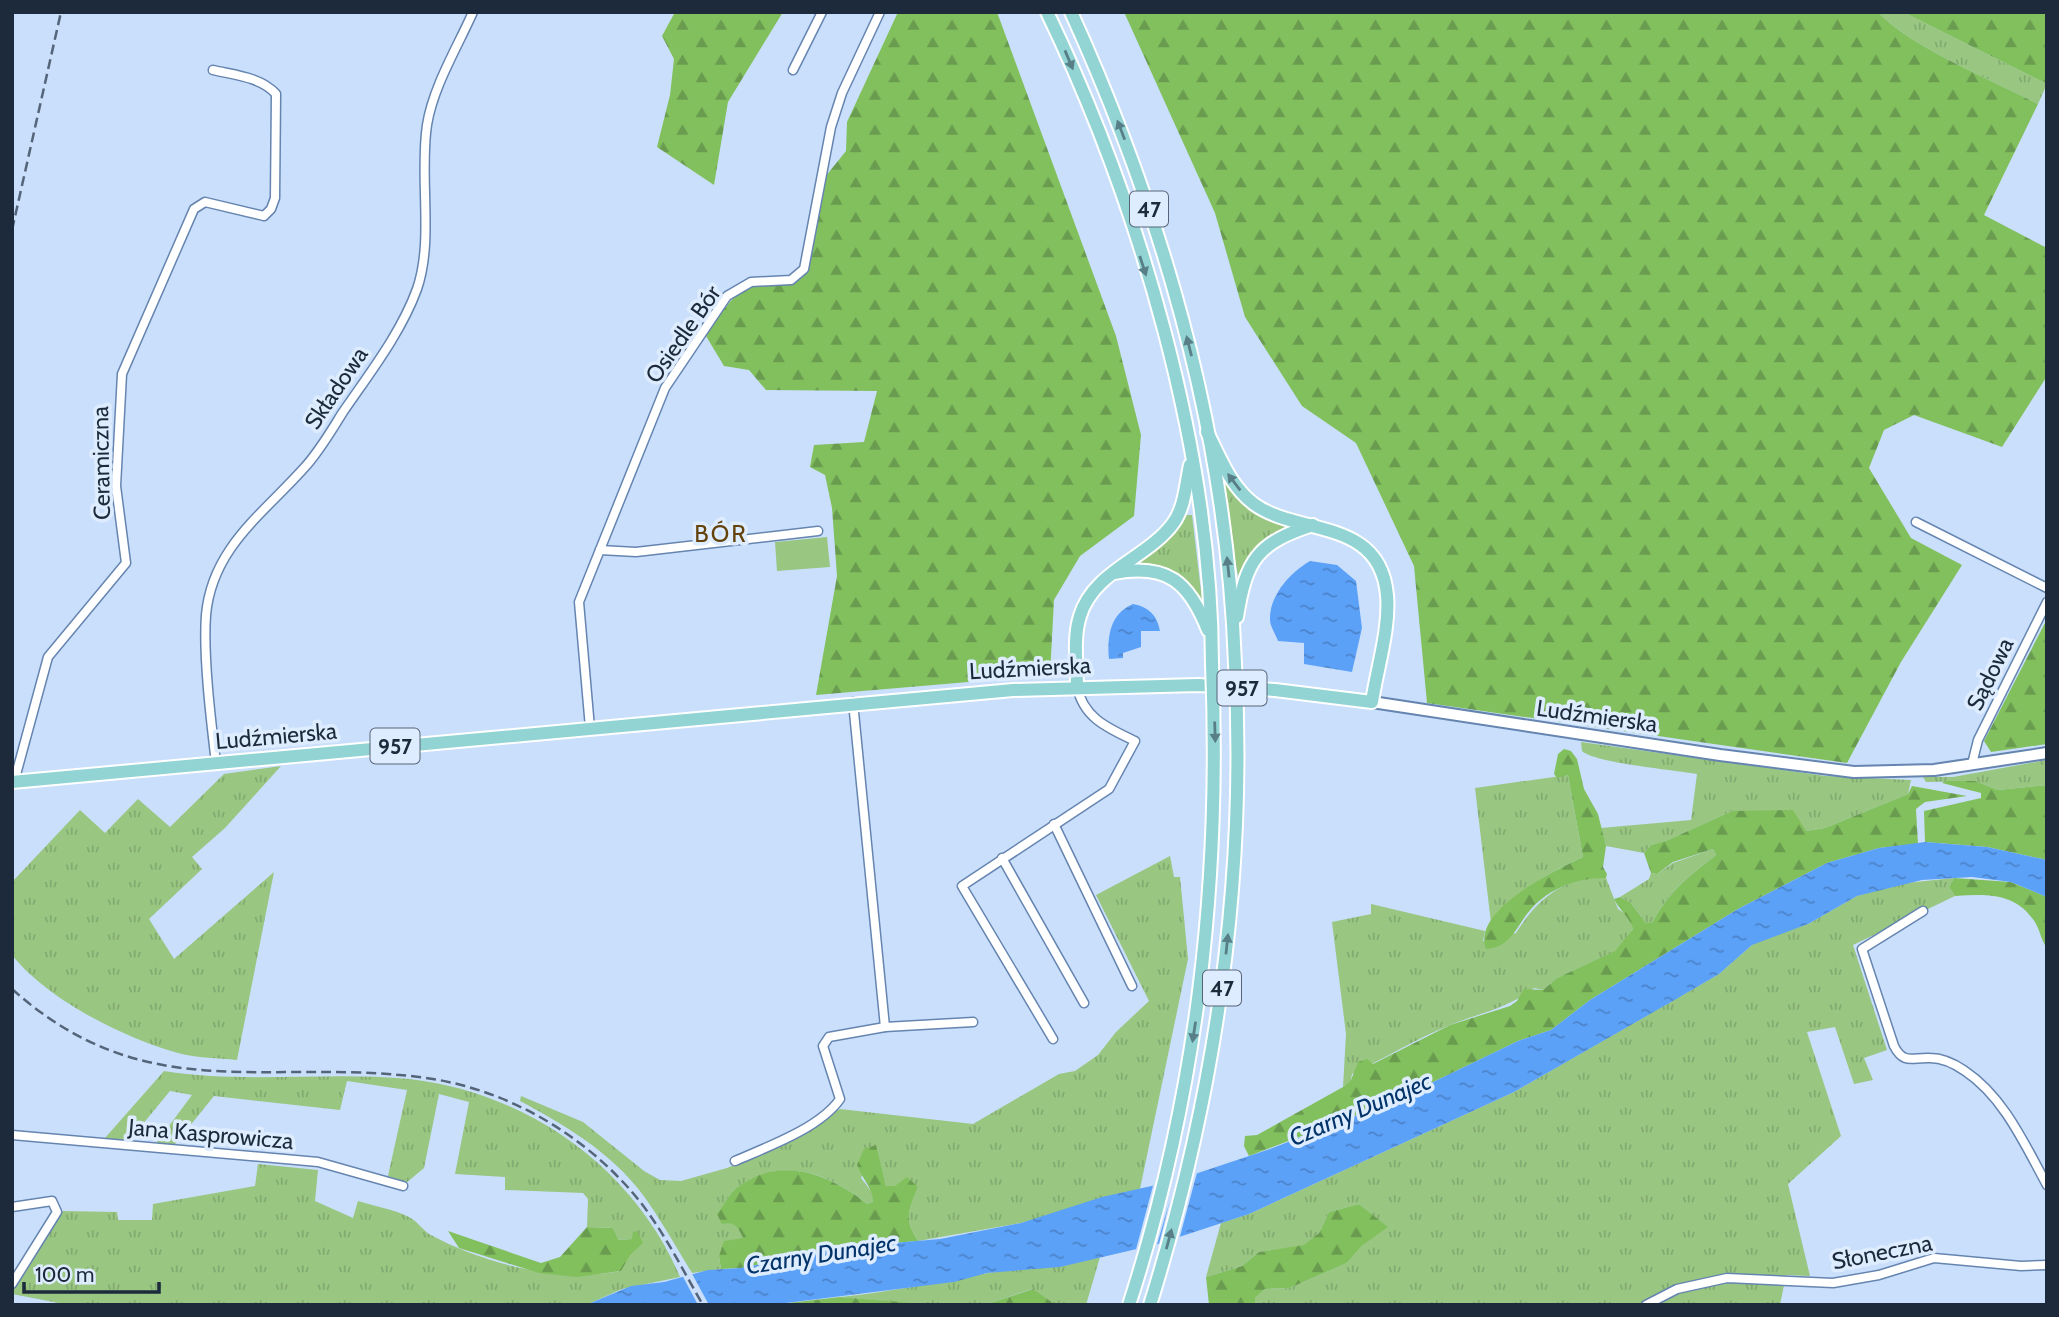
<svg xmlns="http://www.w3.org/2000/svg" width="2059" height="1317" font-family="Cabin,sans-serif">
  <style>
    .grass { fill: url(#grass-tufts) }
    .forest { fill: url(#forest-firs) }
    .pitch { fill: #99c681 }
    .water { fill: url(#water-ripples) }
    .pier { fill: #cadffb }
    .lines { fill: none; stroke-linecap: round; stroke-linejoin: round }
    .street-casing { stroke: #6585b0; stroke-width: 11 }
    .secondary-casing { stroke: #6585b0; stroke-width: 14 }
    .primary-casing { stroke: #fff; stroke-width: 16 }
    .street { stroke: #fff; stroke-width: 8 }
    .secondary { stroke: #fff; stroke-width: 10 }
    .primary { stroke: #92d4d4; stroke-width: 12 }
    .rail { stroke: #546479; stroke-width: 2.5; stroke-dasharray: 10 5; stroke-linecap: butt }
    .primary-bridge-casing { stroke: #fff; stroke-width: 16; stroke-linecap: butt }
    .primary-bridge { stroke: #92d4d4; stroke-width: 12 }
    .oneway { fill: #587f88 }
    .labels { text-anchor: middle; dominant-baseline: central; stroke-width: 7; stroke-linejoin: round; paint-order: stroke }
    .shield { fill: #deecff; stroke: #576476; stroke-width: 2 }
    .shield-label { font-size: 21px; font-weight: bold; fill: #1d2a3c }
    .street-label { font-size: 23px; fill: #1d2a3c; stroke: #deecff }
    .neighbourhood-label { font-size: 24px; letter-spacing: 2px; fill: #63430b; stroke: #deecff }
    .water-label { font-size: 24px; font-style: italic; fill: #023369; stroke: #deecff }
  </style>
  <defs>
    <pattern id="grass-tufts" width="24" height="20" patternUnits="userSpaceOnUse" patternTransform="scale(1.75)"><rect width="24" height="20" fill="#99c681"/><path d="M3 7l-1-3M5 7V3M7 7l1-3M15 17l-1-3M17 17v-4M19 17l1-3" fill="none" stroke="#83aa70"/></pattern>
    <pattern id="forest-firs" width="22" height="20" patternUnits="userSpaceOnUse" patternTransform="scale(1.75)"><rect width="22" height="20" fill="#82c05e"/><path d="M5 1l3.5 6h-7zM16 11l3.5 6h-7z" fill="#6a9c4f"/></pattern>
    <pattern id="water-ripples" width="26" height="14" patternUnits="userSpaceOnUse" patternTransform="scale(1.75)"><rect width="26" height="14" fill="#5ca1f8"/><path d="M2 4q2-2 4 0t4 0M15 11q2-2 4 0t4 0" fill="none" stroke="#4b83ca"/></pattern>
  </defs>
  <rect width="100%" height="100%" fill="#cadffb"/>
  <g class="grass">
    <path d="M1878,12H1903L2047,84L2038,104C1994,81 1910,47 1878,12Z"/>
    <path d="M1221,478C1242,502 1260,517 1291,524C1267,535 1248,552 1238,576Z"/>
    <path d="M1185,515H1192L1203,608C1184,574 1175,567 1136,562L1175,534Z"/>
    <path d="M1581,742L1826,776L1911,780L1908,794L1825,828L1806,831L1732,811L1668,840L1651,845L1644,853L1606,846L1601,828L1691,820L1697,774C1674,770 1595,763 1582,751Z"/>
    <polygon points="2047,760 2047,785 1998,790 1975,781 1926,782 1923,777 1953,777"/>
    <path d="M281,766L225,828L192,857L202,869L149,919L174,959L274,872L237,1060C218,1058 197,1058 178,1053C124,1038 48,1000 12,955V882L80,810L105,833L138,799L170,827L224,774Z"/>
    <path d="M1568,775L1583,857C1545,875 1517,890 1491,923L1475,788Z"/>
    <path d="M1713,849L1716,855C1687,878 1670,890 1652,923H1646L1630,902L1620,897L1649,879L1651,873L1657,874L1673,863Z"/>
    <path d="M1170,856L1174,877H1180L1188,959L1140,1189L1021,1223L918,1241C903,1218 909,1211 918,1187L886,1186L875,1145L861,1178L874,1195V1202L867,1204C828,1171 775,1155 733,1191C727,1197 723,1207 718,1214L737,1226L744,1239L719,1256L721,1269L692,1273C676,1247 661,1220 643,1195C612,1153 565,1125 520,1101L521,1096L583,1122L644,1171L660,1180L681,1181L727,1168L761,1153L840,1109L973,1124L1059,1074L1075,1071L1098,1055L1116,1032L1149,1001L1096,895Z"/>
    <path d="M1595,877L1606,878L1618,909L1629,916L1633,929L1616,951L1557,978L1543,990L1534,988C1508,1008 1480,1013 1450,1025C1416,1039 1385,1058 1352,1074L1351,1080L1343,1087L1346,1034L1332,922L1371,914V904L1485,931L1483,941L1516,933C1535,903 1558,881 1595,877Z"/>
    <polygon points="1954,878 1949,887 1955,896 1853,945 1887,1050 1864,1058 1873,1080 1854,1084 1835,1027 1807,1032 1841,1136 1788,1184 1810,1276 1786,1275 1780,1305 1255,1305 1255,1298 1265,1289 1290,1288 1347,1263 1362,1246 1387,1227 1359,1204 1329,1212 1319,1233 1304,1246 1259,1252 1242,1266 1206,1277 1221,1223 1249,1214 1514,1092 1719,974 1752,945 1767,937 1808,924 1857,896 1896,884"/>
    <path d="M164,1071C245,1084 328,1071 409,1079C527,1092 634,1168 680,1277L622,1289L586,1305H69L12,1294V1290L61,1211L117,1212L118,1220H152L153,1204L255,1186L258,1164L318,1170L315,1201L353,1218L358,1201C374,1206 393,1209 409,1217C417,1221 422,1229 429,1234C484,1264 559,1283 621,1271L633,1239L617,1240L613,1228L587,1227L588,1199L583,1193L505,1190V1177L455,1174L469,1102L439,1094L424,1168L406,1183L388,1176L407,1090L347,1081L340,1110L214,1096L172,1148L154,1146L192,1095L170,1091L128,1142L105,1138Z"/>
    <path d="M1100,1257L1086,1305H1056L1032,1289L984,1305L917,1304L840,1297C888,1292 941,1282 988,1273C1026,1267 1063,1266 1100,1257Z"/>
  </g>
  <g class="forest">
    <polygon points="675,12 783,12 728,102 714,185 657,147 670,95 674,59 662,36"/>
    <path d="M898,12H997L1116,336L1141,435L1134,516L1080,556L1054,600L1050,675L816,695L837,576L832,508L825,475L810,467L814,445L864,442L877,391L766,390L749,370L724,366L706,336C717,320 731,294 750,287C772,278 782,291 807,273L825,177L846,151L847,122Z"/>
    <path d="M1124,12H1878C1910,47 1994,81 2038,104L1984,215L2047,248V376L2002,447L1914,415L1884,430L1869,468L1911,538L1962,565L1901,662L1847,763L1427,703L1414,566L1356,443L1302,406L1245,317L1215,213Z"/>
    <polygon points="1903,12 2047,12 2047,84"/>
    <polygon points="2047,619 2047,744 1991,752 1984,741"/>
    <path d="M1564,749L1571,751L1577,759L1584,789L1598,814L1606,846L1603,867L1607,874L1606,878C1579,877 1550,888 1532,908C1516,925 1513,947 1486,949C1471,910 1556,870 1583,857L1568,775L1557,778L1554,774L1558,754Z"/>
    <polygon points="1945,781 1975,781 1998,790 2047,785 2047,860 1987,847 1925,842 1924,811 1981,798 1981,793 1942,783"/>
    <path d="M1912,786L1967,796L1925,802L1916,809L1918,844L1879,848L1827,863L1738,909L1590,1000L1551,1030L1518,1041L1396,1100L1249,1156L1244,1146L1245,1136L1257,1135L1343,1087L1351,1080L1358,1062L1367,1059L1373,1064L1450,1025L1510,1006L1517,1001L1524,989L1543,990L1557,978L1615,951L1633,929C1629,916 1620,911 1614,899L1620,897L1630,902L1646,923H1652C1670,890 1687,878 1716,855L1713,849L1673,862L1657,874L1651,873L1644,853L1651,845L1668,840L1732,811L1793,810L1806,831L1825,828L1908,794Z"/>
    <path d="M1954,878L2011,882L2047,897V948C2040,939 2040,927 2032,918C2013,892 1984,894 1955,896L1949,887Z"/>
    <path d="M876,1145L886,1186H895L907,1177L918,1187C909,1211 903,1218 918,1241L847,1247L741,1268L721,1269L719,1256L724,1241L743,1238C738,1227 735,1221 722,1224L717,1214C723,1207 727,1197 733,1191C775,1154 828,1172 867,1204L873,1202C874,1190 861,1177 857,1165L864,1149Z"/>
    <polygon points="1359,1204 1388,1227 1362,1246 1347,1263 1290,1288 1265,1289 1255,1298 1255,1305 1209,1305 1206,1277 1242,1266 1259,1252 1304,1245 1319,1233 1329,1212"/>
    <polygon points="587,1227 613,1228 618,1240 632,1239 633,1232 637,1231 643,1243 630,1255 621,1271 577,1277 539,1273 459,1248 448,1231 541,1263 560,1257"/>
    <polygon points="1033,1289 1056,1305 984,1305"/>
    <polygon points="840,1297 936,1305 770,1305"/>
  </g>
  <polygon class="pitch" points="827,537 830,567 777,571 775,542"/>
  <g class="water">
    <path d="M1310,561L1337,565L1356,581L1362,628L1352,672L1304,664V643L1278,641C1276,635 1270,626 1270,620C1269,595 1291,572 1310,561Z"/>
    <path d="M1133,604C1149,607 1157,615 1160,631H1141V647L1123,653V658L1109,659C1107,636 1110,614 1133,604Z"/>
    <polygon points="1925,842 1987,847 2047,860 2047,897 2011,882 1972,877 1922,880 1857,896 1808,924 1752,945 1719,974 1678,998 1514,1092 1249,1214 1158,1244 1060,1267 987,1273 954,1282 770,1305 586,1305 631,1286 664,1282 708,1270 741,1268 847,1247 940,1239 1021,1223 1102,1197 1174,1181 1270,1149 1396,1100 1518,1041 1551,1030 1590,1000 1738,909 1827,863 1879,848"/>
  </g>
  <g class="pier">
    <polygon points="1198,1169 1179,1240 1158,1248 1170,1200 1156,1248 1135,1253 1154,1182"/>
    <polygon points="690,1270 709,1305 698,1305 681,1273"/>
  </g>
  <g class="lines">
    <defs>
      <g id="street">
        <polyline points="793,70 822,12"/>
        <polyline points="1916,522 2047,588"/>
        <polyline points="600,550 636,552 818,531"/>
        <polyline points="853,702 885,1027"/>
        <polyline points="590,728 579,602 665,388 727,296 751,282 791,280 804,269 831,127 842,93 880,12"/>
        <path d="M216,763C211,721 203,656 206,615C212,548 263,514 304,468C319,452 331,431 343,412C369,374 401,333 417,289C434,240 419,177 427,125C433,87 457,48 473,12"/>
        <polyline points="1972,764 1978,740 2047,602"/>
        <path d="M14,782L48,657L126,563L116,486L122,374L194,209L205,202L264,216L271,209L275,198L276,94C261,77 234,75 213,70"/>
        <polyline points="1054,824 1132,986"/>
        <polyline points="1002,858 1084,1003"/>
        <path d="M1923,911L1862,949L1894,1046C1904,1065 1912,1057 1930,1058C1942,1058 1955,1064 1965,1071C2004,1097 2025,1145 2047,1185"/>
        <path d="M1053,1039L962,886L1109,789L1135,741C1108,728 1083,718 1077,686"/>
        <polyline points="12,1135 318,1162 403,1186"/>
        <path d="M735,1161C767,1147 820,1128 840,1099L823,1046L829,1037L885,1027L973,1022"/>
        <polyline points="12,1207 52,1201 57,1212 12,1284"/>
        <polyline points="1646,1305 1677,1289 1727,1278 1833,1283 1879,1275 1934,1258 2021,1266 2047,1265"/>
      </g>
      <polyline id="secondary" points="1372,702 1720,755 1854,772 1934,770 2047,753"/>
      <g id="primary">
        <path d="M1047,12C1139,203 1212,451 1212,664"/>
        <path d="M1071,12C1164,217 1227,438 1235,664"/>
        <path d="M1114,573C1167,563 1189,582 1208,630"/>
        <path d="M1237,617C1246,560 1257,543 1313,525"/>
        <path d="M1077,686C1077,664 1073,638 1080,616C1094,570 1149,558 1174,522C1185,506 1186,483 1190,465"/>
        <path d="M12,782L1013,690L1198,685L1275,690L1372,702C1377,668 1390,629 1387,595C1380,517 1298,536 1254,504C1230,486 1220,457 1207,432"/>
      </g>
    </defs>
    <use href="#street" class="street-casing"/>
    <use href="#secondary" class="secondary-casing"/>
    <use href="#primary" class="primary-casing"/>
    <use href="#street" class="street"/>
    <use href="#secondary" class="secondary"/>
    <use href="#primary" class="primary"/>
    <g class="rail">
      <polyline points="12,230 61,12"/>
      <path d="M12,989C145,1108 264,1058 419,1077C496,1086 569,1125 622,1181C657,1217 678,1262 703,1305"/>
    </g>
    <defs>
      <g id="primary-bridge">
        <path d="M1129,1305C1197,1095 1221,884 1212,664"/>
        <path d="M1150,1305C1215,1096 1247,882 1235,664"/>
      </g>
    </defs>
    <use href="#primary-bridge" class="primary-bridge-casing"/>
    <use href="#primary-bridge" class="primary-bridge"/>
  </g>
  <defs><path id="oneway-solid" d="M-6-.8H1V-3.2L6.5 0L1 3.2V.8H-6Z" transform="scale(1.75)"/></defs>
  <g class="oneway">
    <use href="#oneway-solid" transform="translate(1069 60) rotate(67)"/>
    <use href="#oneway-solid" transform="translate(1121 130) rotate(-111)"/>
    <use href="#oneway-solid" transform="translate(1143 266) rotate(72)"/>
    <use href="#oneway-solid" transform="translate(1189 346) rotate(-104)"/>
    <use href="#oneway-solid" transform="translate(1234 482) rotate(-127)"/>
    <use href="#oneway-solid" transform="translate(1228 567) rotate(-96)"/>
    <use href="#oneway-solid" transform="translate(1215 732) rotate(88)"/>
    <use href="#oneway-solid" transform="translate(1227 944) rotate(-84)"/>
    <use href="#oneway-solid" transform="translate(1194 1032) rotate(99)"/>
    <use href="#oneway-solid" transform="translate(1169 1239) rotate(-75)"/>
  </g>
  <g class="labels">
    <g class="shield">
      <rect x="1130" y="191.5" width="38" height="35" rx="5"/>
      <rect x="1217.5" y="670.5" width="49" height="35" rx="5"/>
      <rect x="370.5" y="728.5" width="49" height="35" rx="5"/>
      <rect x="1203" y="970.5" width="38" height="35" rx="5"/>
    </g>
    <g class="shield-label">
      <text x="1149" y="209">47</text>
      <text x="1242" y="688">957</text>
      <text x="395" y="746">957</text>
      <text x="1222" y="988">47</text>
    </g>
    <g class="street-label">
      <text transform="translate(683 334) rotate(-55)">Osiedle Bór</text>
      <text transform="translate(336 388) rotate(-56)">Składowa</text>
      <text transform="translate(101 463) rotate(-91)">Ceramiczna</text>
      <text transform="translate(1030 668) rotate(-3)">Ludźmierska</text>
      <text transform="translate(1990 674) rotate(-64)">Sądowa</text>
      <text transform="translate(1597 716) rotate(8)">Ludźmierska</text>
      <text transform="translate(276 736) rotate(-5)">Ludźmierska</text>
      <text transform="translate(211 1134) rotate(5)">Jana Kasprowicza</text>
      <text transform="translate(1882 1252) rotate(-11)">Słoneczna</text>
    </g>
    <g class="neighbourhood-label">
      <text x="721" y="533">BÓR</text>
    </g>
    <g class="water-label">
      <text transform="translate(1360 1109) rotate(-23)">Czarny Dunajec</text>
      <text transform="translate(821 1254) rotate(-9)">Czarny Dunajec</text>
    </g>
  </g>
  <rect width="2059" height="1317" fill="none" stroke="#1d2a3c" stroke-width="28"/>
  <path d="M24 1282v10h135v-10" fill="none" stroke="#1d2a3c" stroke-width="3.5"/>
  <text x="35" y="1282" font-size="21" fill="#1d2a3c" stroke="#deecff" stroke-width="5" paint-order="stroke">100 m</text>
</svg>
